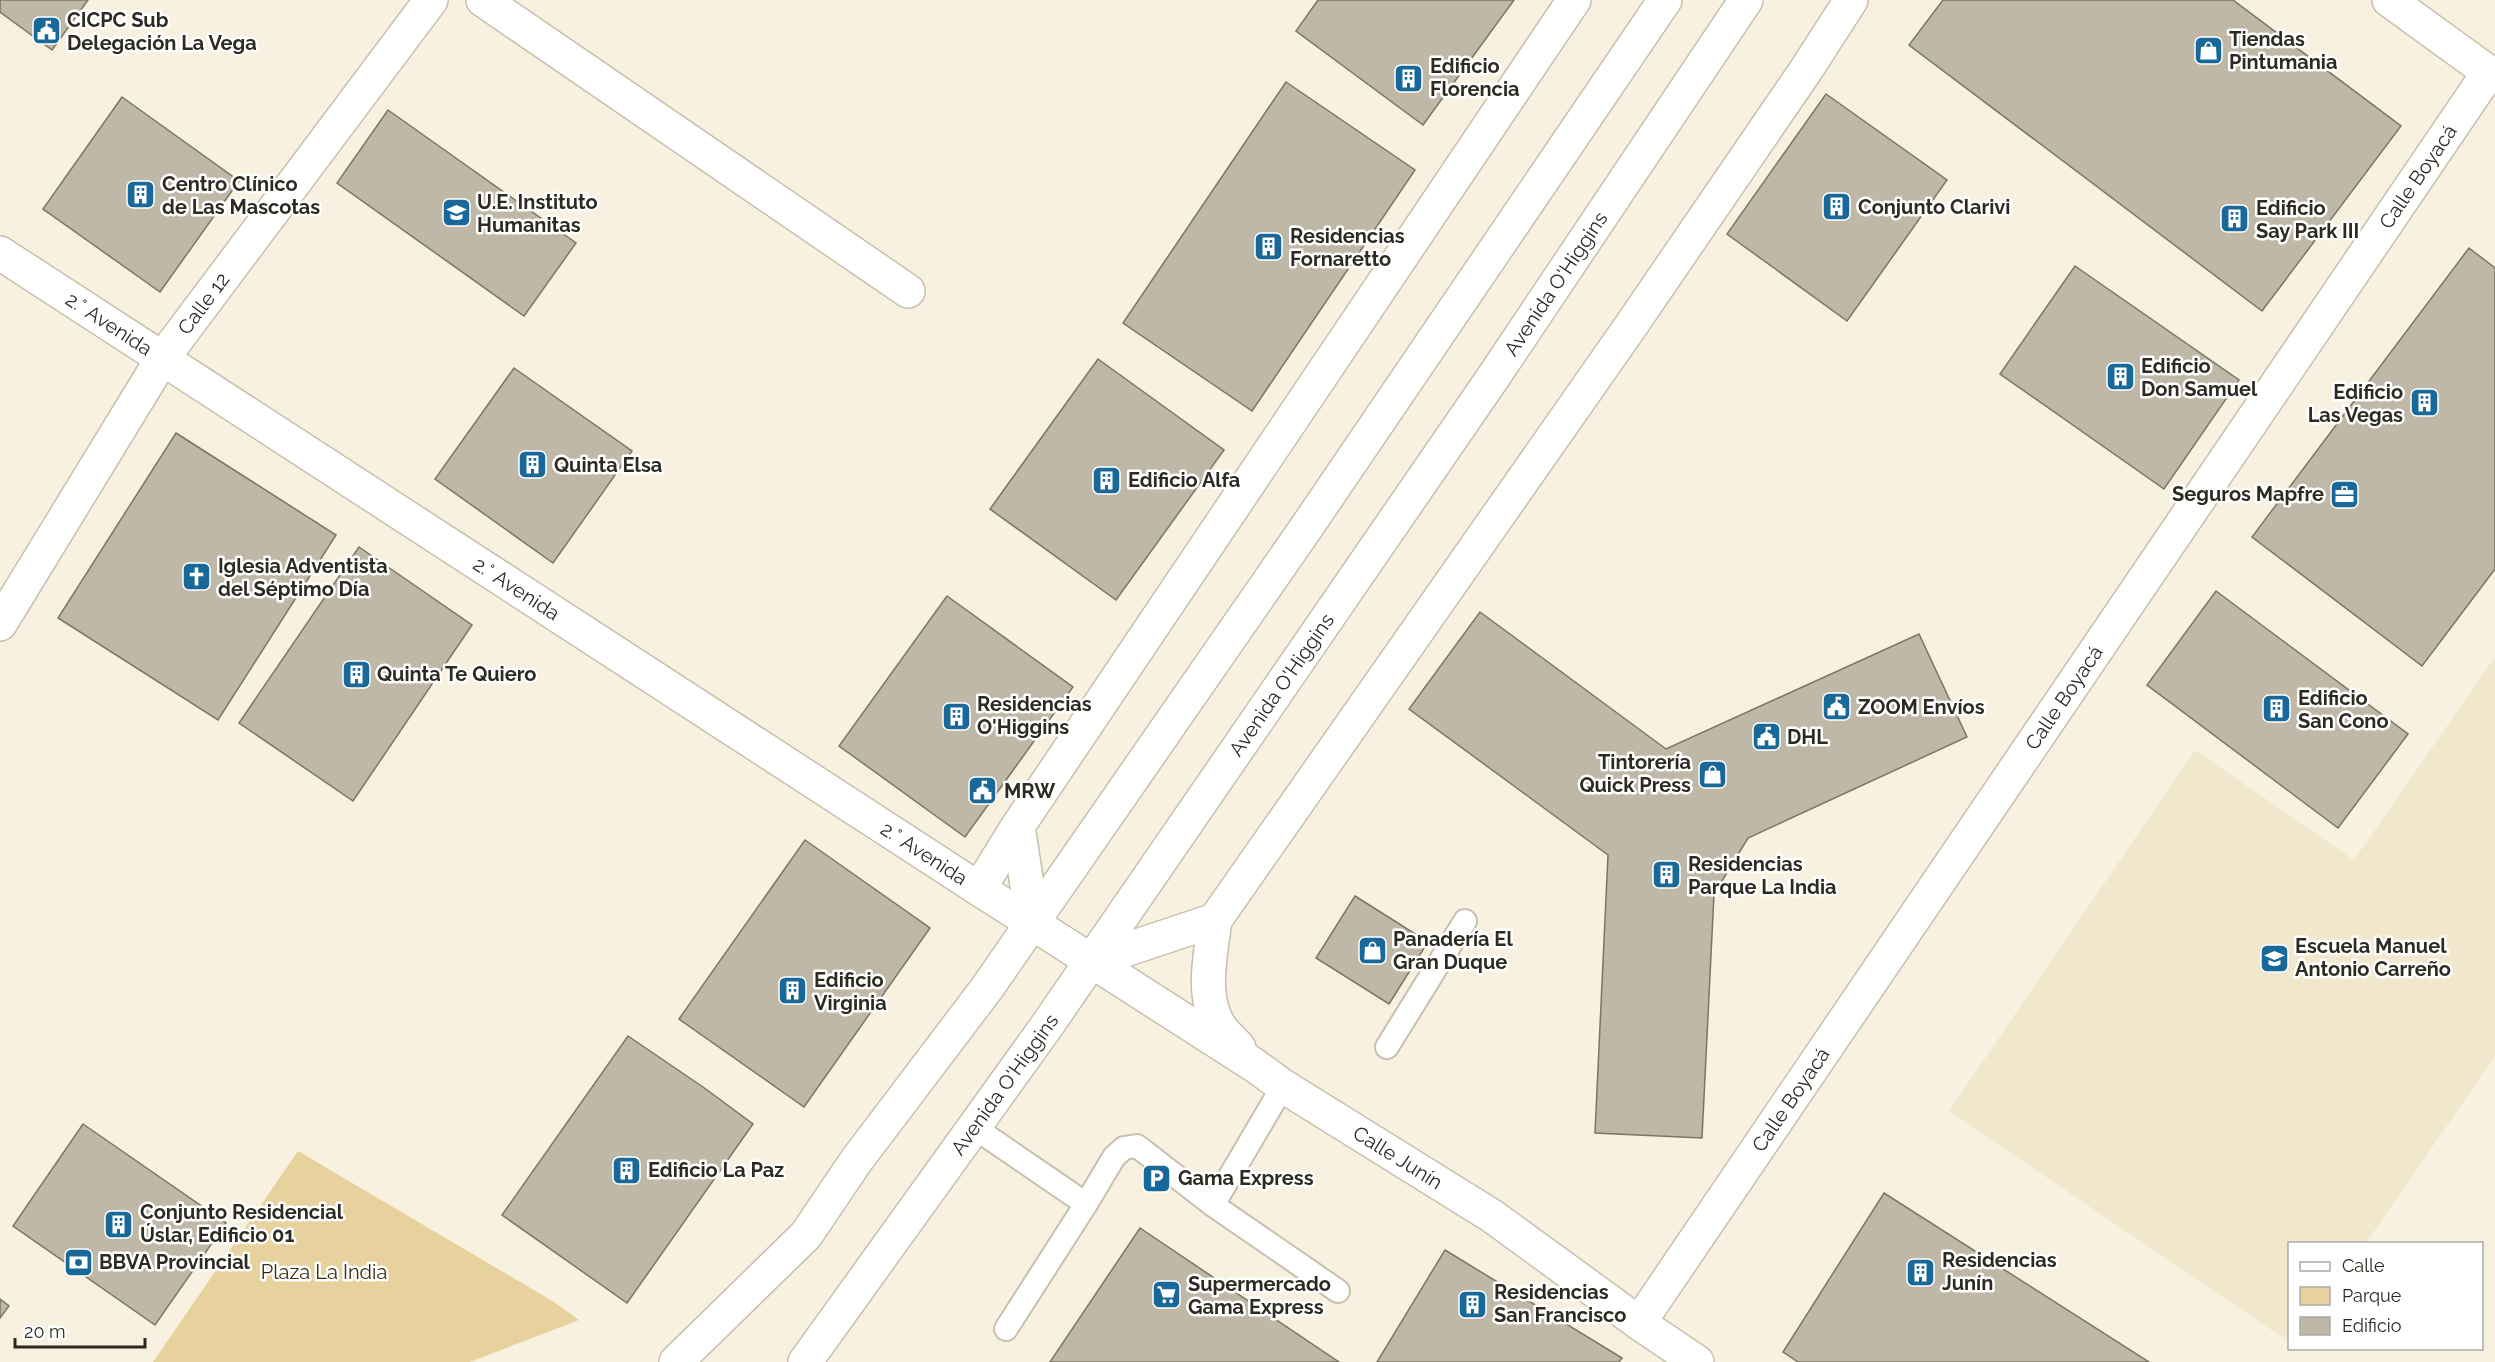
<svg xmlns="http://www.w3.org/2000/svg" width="2495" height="1362" font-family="Raleway,sans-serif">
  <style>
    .built { fill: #f1e7cd }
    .green { fill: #e7d19c }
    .building { fill: #bfb8a6; stroke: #7b7564; stroke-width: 1.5 }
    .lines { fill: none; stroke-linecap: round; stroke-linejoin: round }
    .service-casing { stroke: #c7c0ae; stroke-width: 26 }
    .minor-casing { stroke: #c7c0ae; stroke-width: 36 }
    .secondary-casing { stroke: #c7c0ae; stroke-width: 36 }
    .service { stroke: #fff; stroke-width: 22 }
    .minor { stroke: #fff; stroke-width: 33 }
    .secondary { stroke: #fff; stroke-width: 33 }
    .labels { text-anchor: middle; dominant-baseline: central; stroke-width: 5; stroke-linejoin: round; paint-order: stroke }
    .poi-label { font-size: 20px; font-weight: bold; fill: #2d2a23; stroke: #fff; text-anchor: start }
    .street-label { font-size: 20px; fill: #2d2a23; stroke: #fff }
    .park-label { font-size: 20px; fill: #372c0e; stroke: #fff }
  </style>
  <rect width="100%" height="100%" fill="#f9f1df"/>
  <polygon class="built" points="2495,657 2495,1056 2366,1243 2290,1244 2289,1342 1949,1111 2195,750 2354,860"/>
  <polygon class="green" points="298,1151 554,1302 579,1320 470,1362 153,1362"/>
  <g class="building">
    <polygon points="0,0 88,0 52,50 0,12"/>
    <polygon points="1318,0 1514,0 1423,125 1296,31"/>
    <polygon points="1943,0 2233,0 2401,126 2262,311 1909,45"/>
    <polygon points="1286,82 1415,170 1252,411 1123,323"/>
    <polygon points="1826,94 1947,180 1847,321 1727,234"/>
    <polygon points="122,97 239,181 160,292 43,209"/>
    <polygon points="388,110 576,243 524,316 337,183"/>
    <polygon points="2469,248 2495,268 2495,569 2422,666 2252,537"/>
    <polygon points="2075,266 2239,380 2164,489 2000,374"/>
    <polygon points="1098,359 1224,450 1116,600 990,509"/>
    <polygon points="514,368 632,451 553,563 435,479"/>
    <polygon points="176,433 336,535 218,720 58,618"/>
    <polygon points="359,547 472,625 353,801 239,723"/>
    <polygon points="2216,591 2408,734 2338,828 2147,685"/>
    <polygon points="947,596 1073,687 965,837 839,746"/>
    <polygon points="1480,612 1666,749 1919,634 1967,737 1748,838 1714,894 1702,1138 1595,1133 1608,855 1409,709"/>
    <polygon points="805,840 930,928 804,1107 679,1019"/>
    <polygon points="1355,896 1428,942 1389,1004 1316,958"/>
    <polygon points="628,1036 703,1087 753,1124 627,1303 502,1215"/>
    <polygon points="83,1124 226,1223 155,1325 13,1226"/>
    <polygon points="1884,1193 2149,1362 1798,1362 1783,1352"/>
    <polygon points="1140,1228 1339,1362 1050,1362"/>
    <polygon points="1445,1250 1622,1358 1619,1362 1377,1362"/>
    <polygon points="0,1299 9,1306 0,1318"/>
  </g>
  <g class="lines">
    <defs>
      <g id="service">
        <polyline points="1387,1047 1465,921"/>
        <polyline points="975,1128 1086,1204 1006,1329"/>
        <polyline points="1086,1204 1114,1157 1124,1148 1137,1146 1213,1205 1338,1291"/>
        <polyline points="1213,1205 1283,1086"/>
      </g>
      <g id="minor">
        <polyline points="483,0 908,291"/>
        <polyline points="2389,0 2495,77"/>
        <path id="s1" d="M0,253L979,889L1254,1065L1283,1086L1492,1216L1639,1323L1697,1362"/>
        <path id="s2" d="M0,624L162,359L431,0"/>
        <polyline points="1018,826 1033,924"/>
        <polyline points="979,889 1018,826 1574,0"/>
        <path d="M1239,1048C1233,1041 1225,1034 1220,1027C1200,996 1211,954 1215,920L1628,330L1806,70L1851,0"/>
        <path id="s3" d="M1639,1323L2489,72"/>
      </g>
      <g id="secondary">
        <polyline points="1092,961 1215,920"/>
        <polyline points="676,1362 806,1235 856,1161 987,988 1306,528 1665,0"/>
        <path id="s4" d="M805,1362L1046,1027L1492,379L1746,0"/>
      </g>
    </defs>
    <use href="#service" class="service-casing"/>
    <use href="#minor" class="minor-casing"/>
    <use href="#secondary" class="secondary-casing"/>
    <use href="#service" class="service"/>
    <use href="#minor" class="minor"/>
    <use href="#secondary" class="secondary"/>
  </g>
  <defs>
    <symbol id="civic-square" viewBox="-11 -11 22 22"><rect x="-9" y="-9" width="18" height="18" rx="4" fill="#18689a" stroke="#fff"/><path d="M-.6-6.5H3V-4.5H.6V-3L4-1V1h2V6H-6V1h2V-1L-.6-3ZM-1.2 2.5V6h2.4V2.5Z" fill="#fff"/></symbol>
    <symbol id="shop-square" viewBox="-11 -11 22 22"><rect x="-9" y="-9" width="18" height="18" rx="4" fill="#18689a" stroke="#fff"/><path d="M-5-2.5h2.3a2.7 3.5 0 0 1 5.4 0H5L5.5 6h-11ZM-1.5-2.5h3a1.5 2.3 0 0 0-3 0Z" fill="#fff"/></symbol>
    <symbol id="building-square" viewBox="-11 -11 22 22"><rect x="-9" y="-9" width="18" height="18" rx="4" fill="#18689a" stroke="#fff"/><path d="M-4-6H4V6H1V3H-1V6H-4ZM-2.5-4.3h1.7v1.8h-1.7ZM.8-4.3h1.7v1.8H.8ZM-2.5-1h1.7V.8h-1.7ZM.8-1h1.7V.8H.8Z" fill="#fff"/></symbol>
    <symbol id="school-square" viewBox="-11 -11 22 22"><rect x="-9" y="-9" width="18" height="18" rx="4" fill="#18689a" stroke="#fff"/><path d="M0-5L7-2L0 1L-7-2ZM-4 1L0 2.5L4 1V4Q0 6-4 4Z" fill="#fff"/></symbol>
    <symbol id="office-square" viewBox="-11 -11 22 22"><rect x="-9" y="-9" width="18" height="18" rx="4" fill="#18689a" stroke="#fff"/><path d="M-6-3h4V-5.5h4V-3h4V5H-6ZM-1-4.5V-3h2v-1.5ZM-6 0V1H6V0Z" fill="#fff"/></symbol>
    <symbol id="church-square" viewBox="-11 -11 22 22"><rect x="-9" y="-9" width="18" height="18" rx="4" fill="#18689a" stroke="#fff"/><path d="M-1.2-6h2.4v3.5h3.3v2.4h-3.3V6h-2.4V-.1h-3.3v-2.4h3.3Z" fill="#fff"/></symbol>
    <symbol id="parking-square" viewBox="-11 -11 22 22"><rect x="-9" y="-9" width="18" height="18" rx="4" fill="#18689a" stroke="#fff"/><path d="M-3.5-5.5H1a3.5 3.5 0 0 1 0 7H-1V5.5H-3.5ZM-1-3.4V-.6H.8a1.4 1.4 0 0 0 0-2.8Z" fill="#fff"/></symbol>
    <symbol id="bank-square" viewBox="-11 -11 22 22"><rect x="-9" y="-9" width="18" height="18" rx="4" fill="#18689a" stroke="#fff"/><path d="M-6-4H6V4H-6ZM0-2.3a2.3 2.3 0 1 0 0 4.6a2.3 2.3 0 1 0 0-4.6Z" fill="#fff"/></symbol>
    <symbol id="supermarket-square" viewBox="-11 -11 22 22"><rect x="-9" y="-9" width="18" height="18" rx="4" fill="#18689a" stroke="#fff"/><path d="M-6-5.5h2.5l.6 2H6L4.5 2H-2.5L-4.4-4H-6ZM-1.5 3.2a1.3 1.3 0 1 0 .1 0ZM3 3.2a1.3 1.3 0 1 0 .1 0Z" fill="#fff"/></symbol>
  </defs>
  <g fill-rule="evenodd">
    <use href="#civic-square" x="30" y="14" width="33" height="33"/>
    <use href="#shop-square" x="2192" y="34" width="33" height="33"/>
    <use href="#building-square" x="1392" y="62" width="33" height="33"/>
    <use href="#building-square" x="124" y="178" width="33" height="33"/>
    <use href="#building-square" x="1820" y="190" width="33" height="33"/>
    <use href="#school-square" x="440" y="196" width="33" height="33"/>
    <use href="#building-square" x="2218" y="202" width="33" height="33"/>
    <use href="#building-square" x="1252" y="230" width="33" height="33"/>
    <use href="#building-square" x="2104" y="360" width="33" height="33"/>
    <use href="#building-square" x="2408" y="386" width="33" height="33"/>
    <use href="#building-square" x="516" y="448" width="33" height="33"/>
    <use href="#building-square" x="1090" y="464" width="33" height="33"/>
    <use href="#office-square" x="2328" y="478" width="33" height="33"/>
    <use href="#church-square" x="180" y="560" width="33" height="33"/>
    <use href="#building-square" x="340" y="658" width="33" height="33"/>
    <use href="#civic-square" x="1820" y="690" width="33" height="33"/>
    <use href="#building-square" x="2260" y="692" width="33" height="33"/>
    <use href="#building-square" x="940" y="700" width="33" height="33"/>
    <use href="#civic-square" x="1750" y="720" width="33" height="33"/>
    <use href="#shop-square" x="1696" y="758" width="33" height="33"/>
    <use href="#civic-square" x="966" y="774" width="33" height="33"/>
    <use href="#building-square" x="1650" y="858" width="33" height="33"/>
    <use href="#shop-square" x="1356" y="934" width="33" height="33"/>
    <use href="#school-square" x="2258" y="942" width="33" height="33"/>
    <use href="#building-square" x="776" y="974" width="33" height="33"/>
    <use href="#building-square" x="610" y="1154" width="33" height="33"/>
    <use href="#parking-square" x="1140" y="1162" width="33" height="33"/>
    <use href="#building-square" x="102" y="1208" width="33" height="33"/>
    <use href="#bank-square" x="62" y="1246" width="33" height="33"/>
    <use href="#building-square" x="1904" y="1256" width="33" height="33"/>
    <use href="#supermarket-square" x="1150" y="1278" width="33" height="33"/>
    <use href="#building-square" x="1456" y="1288" width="33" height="33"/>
  </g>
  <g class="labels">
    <g class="poi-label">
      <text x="67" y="20">CICPC Sub<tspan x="67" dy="23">Delegación La Vega</tspan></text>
      <text x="2229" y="39">Tiendas<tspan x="2229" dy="23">Pintumania</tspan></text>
      <text x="1430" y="66">Edificio<tspan x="1430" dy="23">Florencia</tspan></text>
      <text x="162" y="184">Centro Clínico<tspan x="162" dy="23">de Las Mascotas</tspan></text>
      <text x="477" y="202">U.E. Instituto<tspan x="477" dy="23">Humanitas</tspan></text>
      <text x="1858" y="207">Conjunto Clarivi</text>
      <text x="2256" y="208">Edificio<tspan x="2256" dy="23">Say Park III</tspan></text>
      <text x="1290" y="236">Residencias<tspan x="1290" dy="23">Fornaretto</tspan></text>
      <text x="2141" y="366">Edificio<tspan x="2141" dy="23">Don Samuel</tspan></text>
      <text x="2403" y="392" text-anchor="end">Edificio<tspan x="2403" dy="23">Las Vegas</tspan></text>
      <text x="554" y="465">Quinta Elsa</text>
      <text x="1128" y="480">Edificio Alfa</text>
      <text x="2324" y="494" text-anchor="end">Seguros Mapfre</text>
      <text x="218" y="566">Iglesia Adventista<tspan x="218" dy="23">del Séptimo Día</tspan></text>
      <text x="377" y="674">Quinta Te Quiero</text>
      <text x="2298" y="698">Edificio<tspan x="2298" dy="23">San Cono</tspan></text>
      <text x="977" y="704">Residencias<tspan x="977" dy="23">O'Higgins</tspan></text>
      <text x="1858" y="707">ZOOM Envíos</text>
      <text x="1787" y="737">DHL</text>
      <text x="1691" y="762" text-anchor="end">Tintorería<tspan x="1691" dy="23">Quick Press</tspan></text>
      <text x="1004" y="791">MRW</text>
      <text x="1688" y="864">Residencias<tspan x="1688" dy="23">Parque La India</tspan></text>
      <text x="1393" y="939">Panadería El<tspan x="1393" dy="23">Gran Duque</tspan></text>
      <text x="2295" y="946">Escuela Manuel<tspan x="2295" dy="23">Antonio Carreño</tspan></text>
      <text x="814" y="980">Edificio<tspan x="814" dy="23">Virginia</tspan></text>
      <text x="648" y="1170">Edificio La Paz</text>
      <text x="1178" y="1178">Gama Express</text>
      <text x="140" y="1212">Conjunto Residencial<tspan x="140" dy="23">Úslar, Edificio 01</tspan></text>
      <text x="1942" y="1260">Residencias<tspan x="1942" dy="23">Junín</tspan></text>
      <text x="99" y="1262">BBVA Provincial</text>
      <text x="1188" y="1284">Supermercado<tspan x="1188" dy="23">Gama Express</tspan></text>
      <text x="1494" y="1292">Residencias<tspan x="1494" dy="23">San Francisco</tspan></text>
    </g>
    <g class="street-label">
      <text stroke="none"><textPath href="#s3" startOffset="1386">Calle Boyacá</textPath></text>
      <text stroke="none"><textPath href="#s4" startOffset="1314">Avenida O'Higgins</textPath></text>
      <text stroke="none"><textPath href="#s2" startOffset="380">Calle 12</textPath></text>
      <text stroke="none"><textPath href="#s1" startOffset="130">2.° Avenida</textPath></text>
      <text stroke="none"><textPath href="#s1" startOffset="616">2.° Avenida</textPath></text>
      <text stroke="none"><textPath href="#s4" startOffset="828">Avenida O'Higgins</textPath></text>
      <text stroke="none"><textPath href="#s3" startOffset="756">Calle Boyacá</textPath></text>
      <text stroke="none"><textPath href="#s1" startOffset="1102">2.° Avenida</textPath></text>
      <text stroke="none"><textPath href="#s4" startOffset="342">Avenida O'Higgins</textPath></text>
      <text stroke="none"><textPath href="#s3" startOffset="270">Calle Boyacá</textPath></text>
      <text stroke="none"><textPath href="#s1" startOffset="1665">Calle Junín</textPath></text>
    </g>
    <g class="park-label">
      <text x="324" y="1272">Plaza La India</text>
    </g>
  </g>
  <rect x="2288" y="1242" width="195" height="108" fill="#ffffff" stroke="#abaaa7" stroke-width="1.5"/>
  <rect x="2300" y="1262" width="30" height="9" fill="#ffffff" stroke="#abaaa7" stroke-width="1.5"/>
  <text x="2342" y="1272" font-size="18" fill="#2d2a23">Calle</text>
  <rect x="2300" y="1287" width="30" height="18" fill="#e7d19c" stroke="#abaaa7" stroke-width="1.5"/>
  <text x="2342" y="1302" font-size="18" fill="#2d2a23">Parque</text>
  <rect x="2300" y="1317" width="30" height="18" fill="#bfb8a6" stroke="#abaaa7" stroke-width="1.5"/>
  <text x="2342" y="1332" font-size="18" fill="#2d2a23">Edificio</text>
  <path d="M15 1338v9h130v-9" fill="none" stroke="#2d2a23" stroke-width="3"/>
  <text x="24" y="1338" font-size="18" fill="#2d2a23" stroke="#ffffff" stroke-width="4.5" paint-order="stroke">20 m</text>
</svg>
